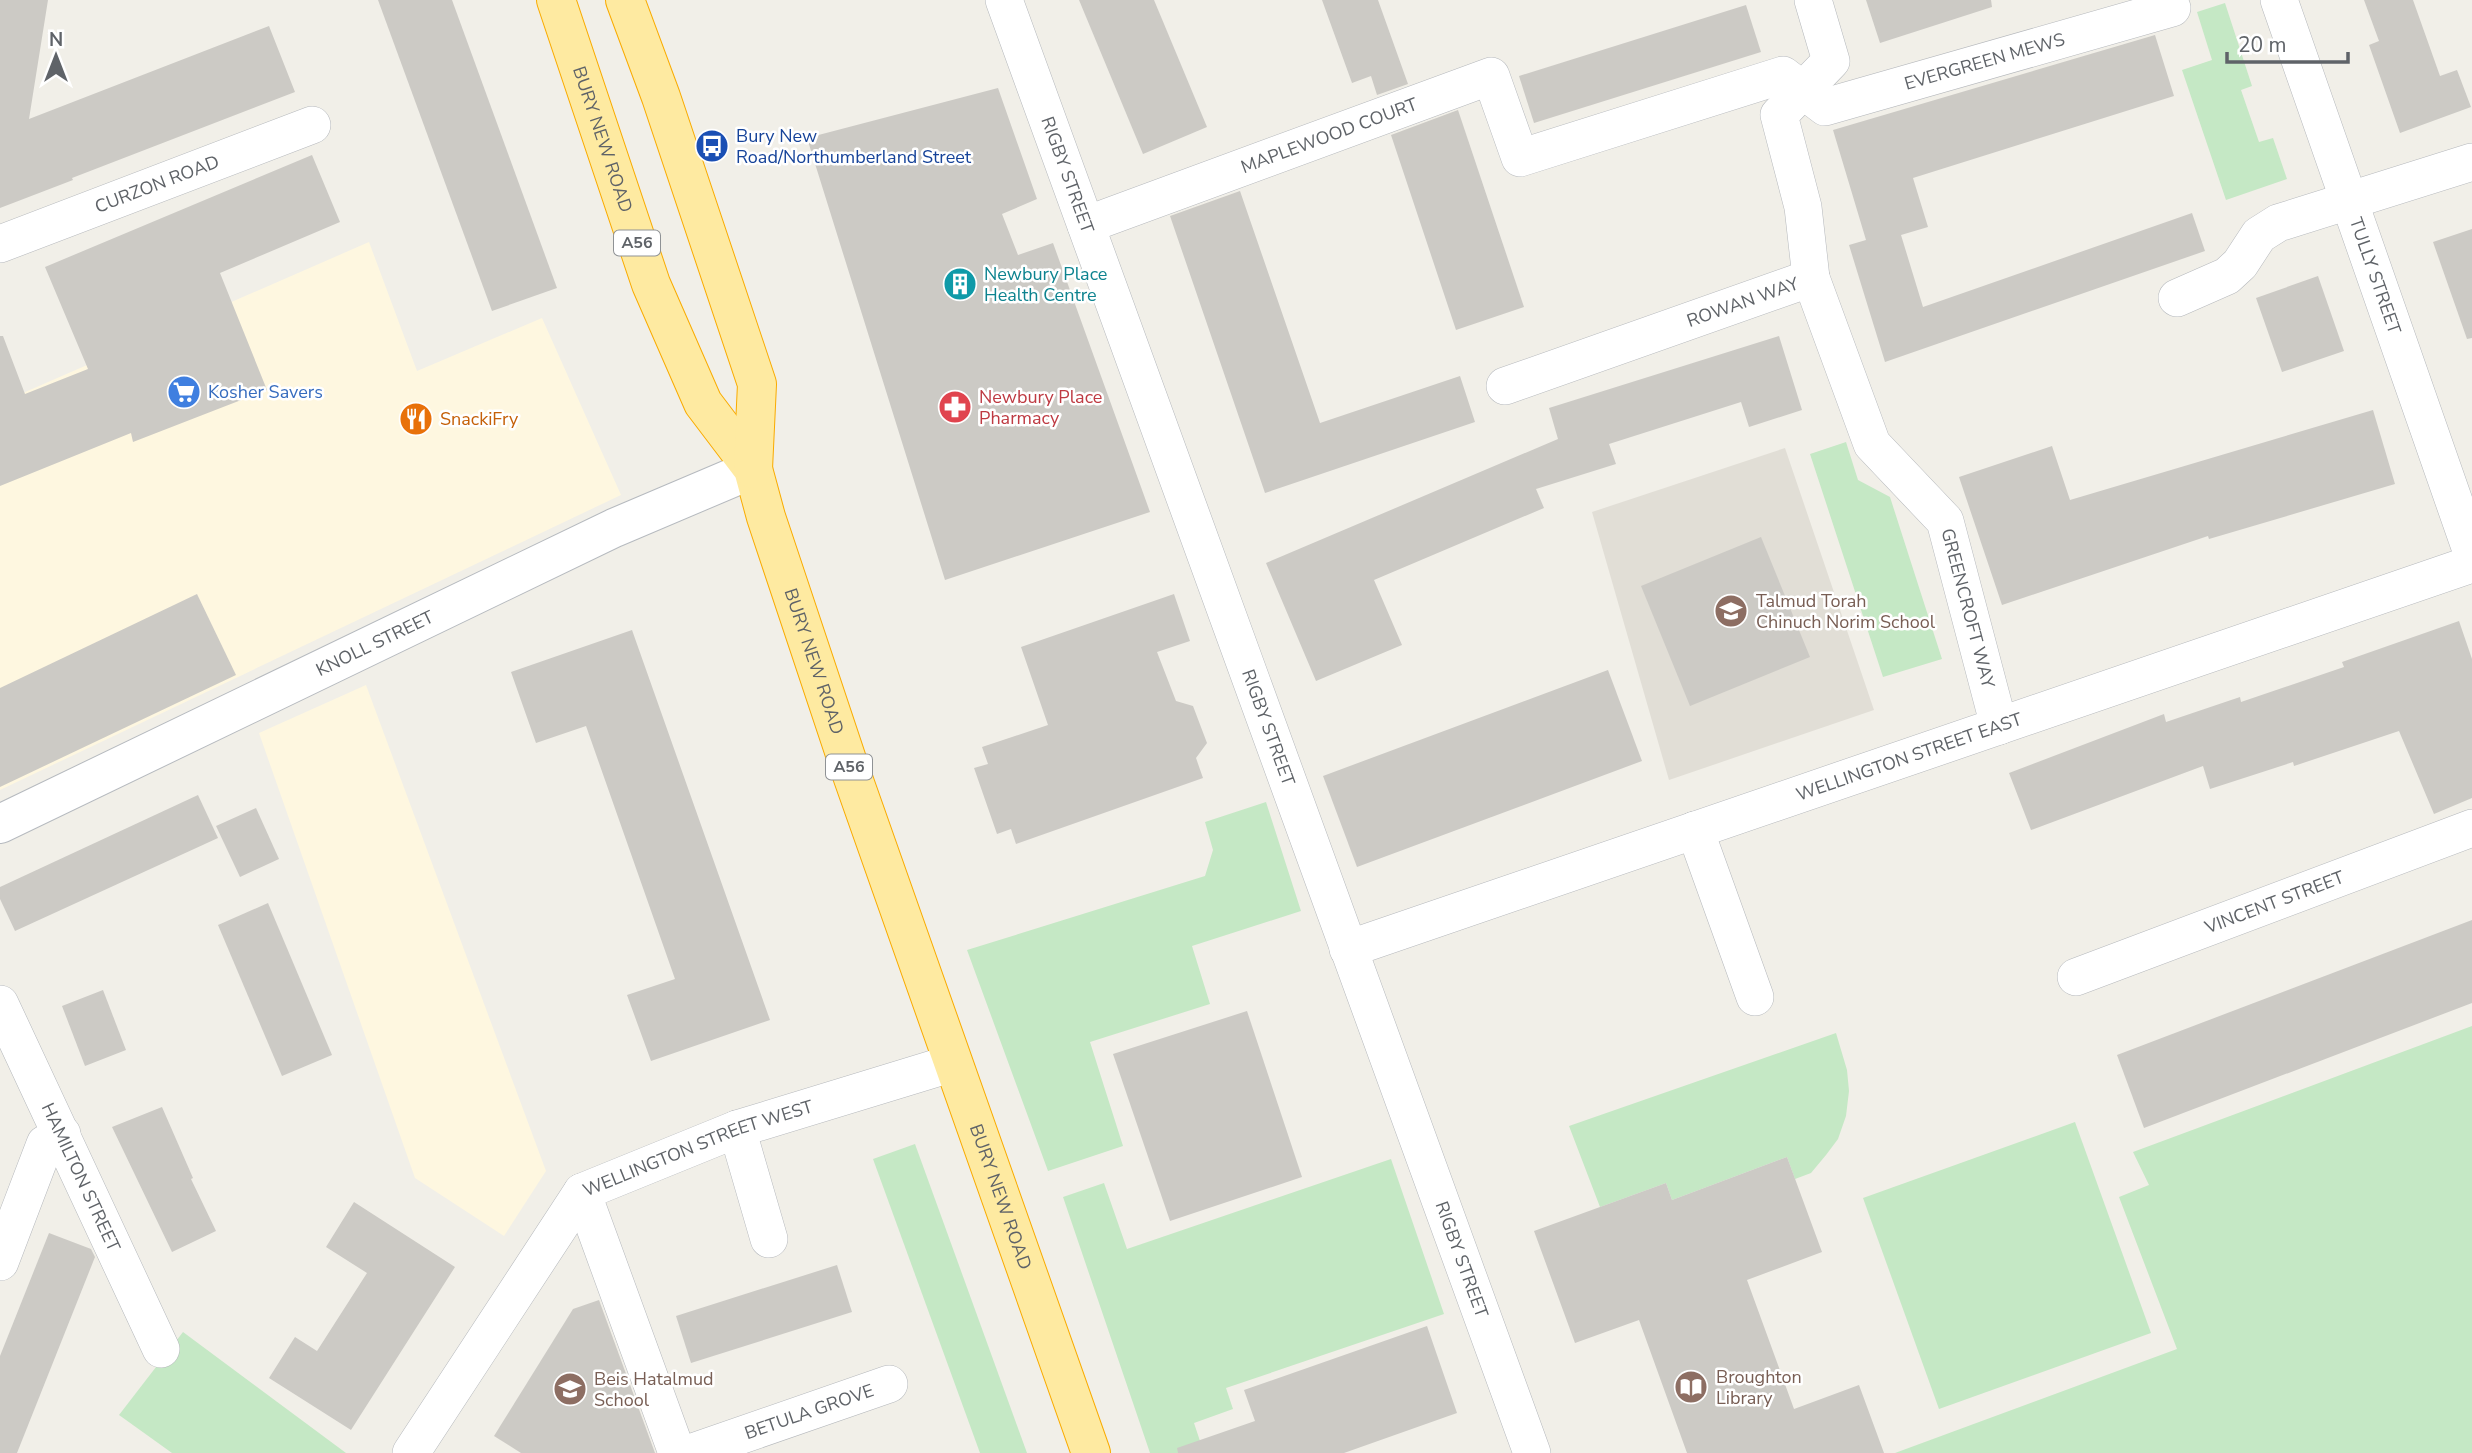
<svg xmlns="http://www.w3.org/2000/svg" width="2472" height="1453" font-family="'Nunito Sans',sans-serif">
  <style>
    .commercial { fill: #fef7e0 }
    .education { fill: #e1ded6 }
    .green { fill: #c5e8c5 }
    .building { fill: #cccac5 }
    .lines { fill: none; stroke-linecap: round; stroke-linejoin: round }
    .minor-casing { stroke: #b5b8bc; stroke-width: 38 }
    .secondary-casing { stroke: #b6babf; stroke-width: 40 }
    .trunk-casing { stroke: #f9ab00; stroke-width: 40 }
    .minor { stroke: #fff; stroke-width: 37 }
    .secondary { stroke: #fff; stroke-width: 38 }
    .trunk { stroke: #feeaa1; stroke-width: 38 }
    .labels { text-anchor: middle; dominant-baseline: central; stroke-width: 5; stroke-linejoin: round; paint-order: stroke }
    .shield { fill: #fff; stroke: #8f9295; stroke-width: 2 }
    .shield-label { font-size: 16px; font-weight: bold; fill: #5f6368 }
    .street-label { font-size: 18px; fill: #5f6368; stroke: #fff }
    .transit-label { font-size: 18px; fill: #164399; stroke: #fff; text-anchor: start }
    .culture-label { font-size: 18px; fill: #0d838f; stroke: #fff; text-anchor: start }
    .shop-label { font-size: 18px; fill: #366cbe; stroke: #fff; text-anchor: start }
    .health-label { font-size: 18px; fill: #be3a42; stroke: #fff; text-anchor: start }
    .food-label { font-size: 18px; fill: #c56008; stroke: #fff; text-anchor: start }
    .education-label { font-size: 18px; fill: #785e54; stroke: #fff; text-anchor: start }
  </style>
  <rect width="100%" height="100%" fill="#f1efe8"/>
  <g class="commercial">
    <polygon points="369,242 417,371 542,318 621,495 0,790 0,403"/>
    <polygon points="366,685 546,1171 504,1236 415,1178 259,733"/>
  </g>
  <polygon class="education" points="1785,448 1874,710 1669,780 1592,512"/>
  <g class="green">
    <polygon points="2225,3 2252,86 2241,90 2259,142 2273,138 2287,179 2226,200 2182,70 2212,60 2197,12"/>
    <polygon points="1846,442 1858,480 1890,497 1942,659 1883,677 1810,454"/>
    <polygon points="1266,802 1301,911 1192,946 1210,1004 1090,1042 1123,1146 1048,1171 967,950 1205,876 1213,850 1205,822"/>
    <polygon points="2472,1026 2472,1453 1895,1453 2177,1349 2119,1197 2149,1185 2133,1152"/>
    <polygon points="1836,1033 1847,1070 1849,1091 1846,1116 1838,1139 1826,1155 1811,1173 1795,1179 1787,1157 1672,1200 1666,1183 1600,1207 1569,1126"/>
    <polygon points="2075,1122 2151,1333 1939,1409 1863,1198"/>
    <polygon points="915,1144 1027,1453 980,1453 873,1159"/>
    <polygon points="1391,1159 1444,1314 1226,1388 1233,1409 1194,1423 1204,1453 1150,1453 1063,1197 1104,1183 1127,1249"/>
    <polygon points="183,1332 346,1453 172,1453 119,1415"/>
  </g>
  <g class="building">
    <polygon points="0,0 48,0 29,119 269,26 295,92 72,178 73,180 0,208"/>
    <polygon points="378,0 452,0 557,288 492,311"/>
    <polygon points="1079,0 1154,0 1207,127 1143,154"/>
    <polygon points="1322,0 1378,0 1408,84 1377,95 1371,76 1352,83"/>
    <polygon points="1866,0 1991,0 1992,7 1880,43"/>
    <polygon points="2364,0 2413,0 2440,76 2457,70 2471,107 2400,133 2369,45 2379,41"/>
    <polygon points="1746,5 1761,52 1534,123 1519,76"/>
    <polygon points="2155,35 2174,96 1913,178 1928,227 1901,235 1923,307 2192,213 2205,251 1885,362 1849,245 1866,240 1833,130"/>
    <polygon points="998,88 1037,199 1002,214 1018,255 1053,243 1150,512 945,580 807,138"/>
    <polygon points="1458,110 1524,307 1456,330 1391,135"/>
    <polygon points="312,155 340,222 220,273 267,390 133,442 131,433 0,486 0,336 3,336 25,394 88,369 45,267"/>
    <polygon points="1240,191 1320,423 1460,376 1475,422 1265,493 1170,216"/>
    <polygon points="2472,229 2472,338 2467,339 2433,242"/>
    <polygon points="2318,276 2344,351 2282,372 2256,298"/>
    <polygon points="1779,336 1802,410 1749,427 1741,402 1609,444 1616,464 1536,489 1544,508 1374,580 1402,645 1316,681 1266,563 1558,439 1549,408"/>
    <polygon points="2373,410 2395,484 2209,539 2208,536 2002,605 1959,477 2052,446 2070,500"/>
    <polygon points="1761,537 1810,657 1690,706 1641,586"/>
    <polygon points="197,594 236,675 0,787 0,688"/>
    <polygon points="1174,594 1190,641 1157,652 1176,701 1193,706 1207,743 1196,758 1203,778 1016,844 1011,829 997,834 974,768 988,764 982,747 1048,725 1021,647"/>
    <polygon points="2459,621 2472,659 2472,798 2434,814 2399,731 2294,766 2293,762 2210,789 2203,766 2031,830 2009,773 2164,714 2166,722 2240,697 2241,702 2344,667 2342,662"/>
    <polygon points="632,630 770,1020 651,1061 627,995 675,979 586,726 536,743 511,672"/>
    <polygon points="1608,670 1642,761 1357,867 1323,776"/>
    <polygon points="198,795 218,838 15,931 0,899 0,887"/>
    <polygon points="256,808 279,859 240,877 216,826"/>
    <polygon points="268,903 332,1055 282,1076 218,925"/>
    <polygon points="2472,920 2472,1003 2144,1128 2117,1055"/>
    <polygon points="103,990 126,1050 85,1066 62,1006"/>
    <polygon points="1247,1011 1302,1177 1170,1221 1113,1054"/>
    <polygon points="162,1107 193,1178 191,1179 216,1231 172,1252 112,1127"/>
    <polygon points="1787,1157 1822,1252 1747,1280 1794,1409 1859,1385 1884,1453 1687,1453 1639,1320 1575,1343 1534,1231 1666,1183 1672,1200"/>
    <polygon points="354,1202 455,1267 351,1430 269,1378 295,1337 317,1351 367,1273 326,1247"/>
    <polygon points="49,1233 91,1249 95,1257 17,1453 0,1453 0,1356"/>
    <polygon points="837,1265 852,1312 691,1363 676,1316"/>
    <polygon points="599,1300 655,1453 521,1453 494,1436 573,1309"/>
    <polygon points="1427,1326 1457,1413 1344,1453 1178,1453 1177,1448 1255,1421 1244,1390"/>
  </g>
  <g class="lines">
    <defs>
      <g id="minor">
        <path id="s1" d="M1004,0L1532,1453"/>
        <path id="s2" d="M2279,0L2472,553"/>
        <path id="s3" d="M1086,225L1491,76L1520,158L1783,75L1825,107L2172,8"/>
        <path id="s4" d="M0,244L312,125"/>
        <path id="s5" d="M1811,278L1872,444L1945,521L1999,726"/>
        <polyline points="2177,298 2227,276 2240,264 2259,235 2278,223 2472,162"/>
        <path id="s6" d="M1505,386L1811,278L1803,207L1779,115L1831,61L1813,0"/>
        <polyline points="1695,830 1755,997"/>
        <path id="s7" d="M1348,949L2472,564"/>
        <path id="s8" d="M2076,977L2472,828"/>
        <path id="s9" d="M0,1004L161,1349"/>
        <polyline points="737,1129 769,1239"/>
        <polyline points="582,1192 677,1453"/>
        <polyline points="0,1262 45,1144 62,1134"/>
        <path id="s10" d="M411,1453L582,1192L737,1129L953,1063"/>
        <path id="s11" d="M690,1453L889,1384"/>
      </g>
      <g id="secondary">
        <path id="s12" d="M0,824L614,528L753,469"/>
      </g>
      <g id="trunk">
        <path id="s13" d="M556,0L651,284L703,403L753,469L766,517L853,778L1091,1453"/>
        <polyline points="625,0 661,97 757,384 753,469"/>
      </g>
    </defs>
    <use href="#minor" class="minor-casing"/>
    <use href="#secondary" class="secondary-casing"/>
    <use href="#trunk" class="trunk-casing"/>
    <use href="#minor" class="minor"/>
    <use href="#secondary" class="secondary"/>
    <use href="#trunk" class="trunk"/>
  </g>
  <defs>
    <symbol id="bus-disc" viewBox="-11 -11 22 22"><circle r="9.5" fill="#1a4fb4" stroke="#fff"/><path d="M-5-6H5V4H4V6H2V4H-2V6H-4V4H-5ZM-3.5-4V0h7V-4ZM-3.5 1.2v1.5H-2V1.2ZM2 1.2v1.5H3.5V1.2Z" fill="#fff"/></symbol>
    <symbol id="building-disc" viewBox="-11 -11 22 22"><circle r="9.5" fill="#0f9aa8" stroke="#fff"/><path d="M-4-6H4V6H1V3H-1V6H-4ZM-2.5-4.3h1.7v1.8h-1.7ZM.8-4.3h1.7v1.8H.8ZM-2.5-1h1.7V.8h-1.7ZM.8-1h1.7V.8H.8Z" fill="#fff"/></symbol>
    <symbol id="supermarket-disc" viewBox="-11 -11 22 22"><circle r="9.5" fill="#3f7fe0" stroke="#fff"/><path d="M-6-5.5h2.5l.6 2H6L4.5 2H-2.5L-4.4-4H-6ZM-1.5 3.2a1.3 1.3 0 1 0 .1 0ZM3 3.2a1.3 1.3 0 1 0 .1 0Z" fill="#fff"/></symbol>
    <symbol id="pharmacy-disc" viewBox="-11 -11 22 22"><circle r="9.5" fill="#e0444e" stroke="#fff"/><path d="M-2-6h4v4h4v4h-4v4h-4v-4h-4v-4h4Z" fill="#fff"/></symbol>
    <symbol id="restaurant-disc" viewBox="-11 -11 22 22"><circle r="9.5" fill="#e8710a" stroke="#fff"/><path d="M-5-6h1v4h1v-4h1v4h1v-4h1v5L-1.5 .5V6h-2V.5L-5-1ZM5-6V6H3V1.5H1.5Q1.5-4 5-6Z" fill="#fff"/></symbol>
    <symbol id="school-disc" viewBox="-11 -11 22 22"><circle r="9.5" fill="#8d6e63" stroke="#fff"/><path d="M0-5L7-2L0 1L-7-2ZM-4 1L0 2.5L4 1V4Q0 6-4 4Z" fill="#fff"/></symbol>
    <symbol id="library-disc" viewBox="-11 -11 22 22"><circle r="9.5" fill="#8d6e63" stroke="#fff"/><path d="M-6-4Q-3-5.5-.7-3.5V5Q-3 3-6 4ZM6-4Q3-5.5 .7-3.5V5Q3 3 6 4Z" fill="#fff"/></symbol>
  </defs>
  <g fill-rule="evenodd">
    <use href="#bus-disc" x="693" y="127" width="38" height="38"/>
    <use href="#building-disc" x="941" y="265" width="38" height="38"/>
    <use href="#supermarket-disc" x="165" y="373" width="38" height="38"/>
    <use href="#pharmacy-disc" x="936" y="388" width="38" height="38"/>
    <use href="#restaurant-disc" x="397" y="400" width="38" height="38"/>
    <use href="#school-disc" x="1712" y="592" width="38" height="38"/>
    <use href="#library-disc" x="1672" y="1368" width="38" height="38"/>
    <use href="#school-disc" x="551" y="1370" width="38" height="38"/>
  </g>
  <g class="labels">
    <g class="shield">
      <rect x="614" y="230.5" width="46" height="25" rx="5"/>
      <rect x="826" y="754.5" width="46" height="25" rx="5"/>
    </g>
    <g class="shield-label">
      <text x="637" y="243">A56</text>
      <text x="849" y="767">A56</text>
    </g>
    <g class="street-label">
      <text stroke="none"><textPath href="#s3" startOffset="1013">EVERGREEN MEWS</textPath></text>
      <text stroke="none"><textPath href="#s3" startOffset="259">MAPLEWOOD COURT</textPath></text>
      <text stroke="none"><textPath href="#s13" startOffset="147">BURY NEW ROAD</textPath></text>
      <text stroke="none"><textPath href="#s1" startOffset="186">RIGBY STREET</textPath></text>
      <text stroke="none"><textPath href="#s4" startOffset="168">CURZON ROAD</textPath></text>
      <text stroke="none"><textPath href="#s2" startOffset="292">TULLY STREET</textPath></text>
      <text stroke="none"><textPath href="#s6" startOffset="252">ROWAN WAY</textPath></text>
      <text stroke="none"><textPath href="#s5" startOffset="373">GREENCROFT WAY</textPath></text>
      <text stroke="none"><textPath href="#s12" startOffset="416">KNOLL STREET</textPath></text>
      <text stroke="none"><textPath href="#s13" startOffset="714">BURY NEW ROAD</textPath></text>
      <text stroke="none"><textPath href="#s1" startOffset="774">RIGBY STREET</textPath></text>
      <text stroke="none"><textPath href="#s7" startOffset="593">WELLINGTON STREET EAST</textPath></text>
      <text stroke="none"><textPath href="#s8" startOffset="212">VINCENT STREET</textPath></text>
      <text stroke="none"><textPath href="#s10" startOffset="436">WELLINGTON STREET WEST</textPath></text>
      <text stroke="none"><textPath href="#s9" startOffset="191">HAMILTON STREET</textPath></text>
      <text stroke="none"><textPath href="#s13" startOffset="1281">BURY NEW ROAD</textPath></text>
      <text stroke="none"><textPath href="#s1" startOffset="1340">RIGBY STREET</textPath></text>
      <text stroke="none"><textPath href="#s11" startOffset="126">BETULA GROVE</textPath></text>
    </g>
    <g class="transit-label">
      <text x="736" y="136">Bury New<tspan x="736" dy="21">Road/Northumberland Street</tspan></text>
    </g>
    <g class="culture-label">
      <text x="984" y="274">Newbury Place<tspan x="984" dy="21">Health Centre</tspan></text>
    </g>
    <g class="shop-label">
      <text x="208" y="392">Kosher Savers</text>
    </g>
    <g class="health-label">
      <text x="979" y="397">Newbury Place<tspan x="979" dy="21">Pharmacy</tspan></text>
    </g>
    <g class="food-label">
      <text x="440" y="419">SnackiFry</text>
    </g>
    <g class="education-label">
      <text x="1756" y="601">Talmud Torah<tspan x="1756" dy="21">Chinuch Norim School</tspan></text>
      <text x="1716" y="1377">Broughton<tspan x="1716" dy="21">Library</tspan></text>
      <text x="594" y="1379">Beis Hatalmud<tspan x="594" dy="21">School</tspan></text>
    </g>
  </g>
  <g transform="translate(56 56)" stroke="#ffffff" stroke-width="5" paint-order="stroke">
  <path d="M0-5L12 26L0 18L-12 26Z" fill="#5f6368"/>
  <text y="-10" font-size="19" font-weight="bold" text-anchor="middle" fill="#5f6368">N</text>
  </g>
  <path d="M2227 52v10h121v-10" fill="none" stroke="#5f6368" stroke-width="3.5"/>
  <text x="2238" y="52" font-size="21" fill="#5f6368" stroke="#ffffff" stroke-width="5" paint-order="stroke">20 m</text>
</svg>
